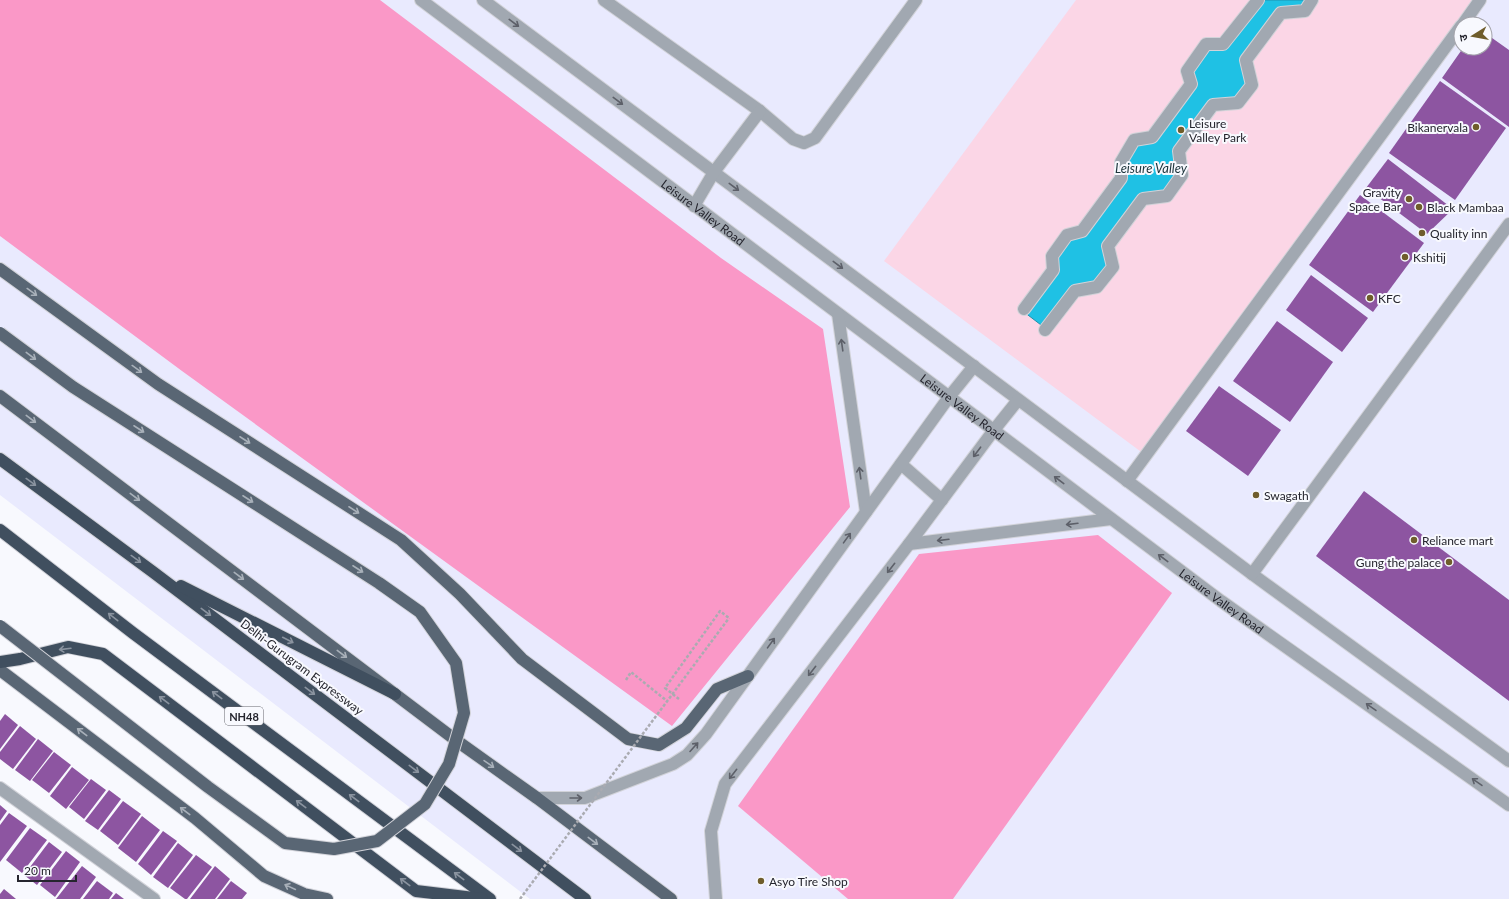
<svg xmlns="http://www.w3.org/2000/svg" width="1509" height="899" font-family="Lato,'Noto Sans Devanagari',sans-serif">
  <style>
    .built { fill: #e9eafe; fill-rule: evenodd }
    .green { fill: #fbd6e6 }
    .forest { fill: #fa98c7 }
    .water { fill: #1fc1e4; stroke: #2192ad }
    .building { fill: #8d55a1 }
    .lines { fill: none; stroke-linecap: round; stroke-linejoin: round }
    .minor-casing { stroke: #d2d3d9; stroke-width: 14 }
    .major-casing { stroke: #d2d3d9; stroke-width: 14 }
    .highway-casing { stroke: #d2d3d9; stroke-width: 14 }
    .path { stroke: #aaabb1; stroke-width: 2.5; stroke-dasharray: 3 2; stroke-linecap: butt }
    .minor { stroke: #a1a8b1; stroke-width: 12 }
    .major { stroke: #596674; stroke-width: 12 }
    .highway { stroke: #404f5f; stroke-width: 12 }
    .major-bridge-casing { stroke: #d2d3d9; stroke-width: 14; stroke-linecap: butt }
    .path-bridge { stroke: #aaabb1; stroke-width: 2.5; stroke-dasharray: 3 2; stroke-linecap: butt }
    .major-bridge { stroke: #596674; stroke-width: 12 }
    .oneway { stroke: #5d6069 }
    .oneway2 { stroke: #a8b0b9 }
    .oneway3 { stroke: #8a939f }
    .poi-dot { fill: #6f5d2b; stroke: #f8f9fe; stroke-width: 1.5 }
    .labels { text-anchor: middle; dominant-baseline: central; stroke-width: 4; stroke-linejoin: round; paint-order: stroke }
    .shield { fill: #f8f9fe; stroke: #64656c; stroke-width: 1 }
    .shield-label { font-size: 11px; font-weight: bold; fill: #25252e }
    .poi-label { font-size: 12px; fill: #25252e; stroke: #f8f9fe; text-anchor: start }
    .street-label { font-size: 12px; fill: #25252e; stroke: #f8f9fe }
    .water-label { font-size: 13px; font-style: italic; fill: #1d343b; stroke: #f8f9fe }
  </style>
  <rect width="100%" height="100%" fill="#f8f9fe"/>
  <path class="built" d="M0,0H1509V899H530L0,495ZM1461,24H1485V48H1461Z"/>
  <polygon class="green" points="1076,0 1477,0 1144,454 884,261"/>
  <g class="forest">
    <polygon points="0,0 380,0 721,258 823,329 850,507 672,726 182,371 0,236"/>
    <polygon points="1098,535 1172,593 953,899 848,899 738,806 919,554"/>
  </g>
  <polygon class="water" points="1258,0 1312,0 1305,11 1281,13 1246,60 1252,85 1238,103 1212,105 1179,151 1182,175 1167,196 1143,199 1108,246 1113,267 1097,287 1075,291 1045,328 1024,312 1067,235 1082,231 1121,178 1134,140 1152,137 1191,84 1187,71 1206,44 1223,44"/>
  <g class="building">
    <polygon points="1485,33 1509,50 1509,127 1442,78 1463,48 1485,48"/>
    <polygon points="1440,81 1506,128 1455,200 1389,153"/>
    <polygon points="1388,159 1453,209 1427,234 1366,188"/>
    <polygon points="1360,195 1424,243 1373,312 1309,265"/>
    <polygon points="1311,275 1368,318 1342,352 1286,310"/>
    <polygon points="1277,321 1333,362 1290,422 1233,381"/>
    <polygon points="1219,386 1281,430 1248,476 1186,431"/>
    <polygon points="1364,491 1509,600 1509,701 1316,556"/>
    <polygon points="5,714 18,725 0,749 0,721"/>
    <polygon points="20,726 36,739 13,769 0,759 0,752"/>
    <polygon points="38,739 53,751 30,781 15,770"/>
    <polygon points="54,752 71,765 49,793 32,780"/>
    <polygon points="72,767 89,780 66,809 50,796"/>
    <polygon points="91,779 106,790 84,819 69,807"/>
    <polygon points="109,790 121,799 98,830 85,821"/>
    <polygon points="123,801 141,814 118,845 100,831"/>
    <polygon points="0,805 7,811 0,821"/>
    <polygon points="9,813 27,826 0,862 0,825"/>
    <polygon points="142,816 160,830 136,862 118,848"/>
    <polygon points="30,828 47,840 22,873 6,860"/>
    <polygon points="163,831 177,841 151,875 138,864"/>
    <polygon points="49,842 62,852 37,885 24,875"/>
    <polygon points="178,843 193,855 168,888 153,877"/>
    <polygon points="66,851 80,862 55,897 40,885"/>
    <polygon points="196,855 212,867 187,899 185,899 170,888"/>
    <polygon points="82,866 96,877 80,899 56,899"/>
    <polygon points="215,866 230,879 215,899 190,899"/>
    <polygon points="97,881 113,893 109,899 83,899"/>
    <polygon points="231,881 247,893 242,899 217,899"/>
    <polygon points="4,889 16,899 0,899 0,894"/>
    <polygon points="116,893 124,899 111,899"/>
  </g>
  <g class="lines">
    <defs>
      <g id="minor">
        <path id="s1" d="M421,0L1221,601L1509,805"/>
        <polyline points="483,0 1252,574 1509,761"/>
        <polyline points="604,0 760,111 793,139 804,143 815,138 916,0"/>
        <polyline points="1463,24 1480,0"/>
        <polyline points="694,206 714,172 760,111"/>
        <polyline points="1024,309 1053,270 1052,256 1067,235 1082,231 1121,178 1121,162 1134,140 1152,137 1191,84 1187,71 1206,44 1223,44 1258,0"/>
        <polyline points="838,314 866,512"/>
        <polyline points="1045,330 1075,291 1097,287 1113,267 1108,246 1143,199 1167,196 1182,175 1179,151 1213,105 1238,103 1252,85 1246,60 1281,13 1305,11 1312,0"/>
        <polyline points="901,464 942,500"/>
        <polyline points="1127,481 1461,26"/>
        <polyline points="909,544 1111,519"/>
        <polyline points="1252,574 1509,224"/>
        <polyline points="0,788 154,899"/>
        <polyline points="537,798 585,798 673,764 687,755 706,734 949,397 974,366"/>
        <polyline points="716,899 711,831 725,784 909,544 994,430 1018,400"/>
      </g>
      <g id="major">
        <polyline points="0,269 158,384 401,540 460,594 522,659 628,739 659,745 686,728 717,689 748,676"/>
        <polyline points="0,396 457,741 537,798 671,899"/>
        <polyline points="0,670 195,818 264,876 304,894 327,899"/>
      </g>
      <g id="highway">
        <polyline points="0,459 153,572 585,899"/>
        <polyline points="0,530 133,633 490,899"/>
        <polyline points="181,586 395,694"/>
        <polyline points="0,662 20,659 68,647 103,654 416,891 482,899"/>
      </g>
    </defs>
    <use href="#minor" class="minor-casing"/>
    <use href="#major" class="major-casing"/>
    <use href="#highway" class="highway-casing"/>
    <g class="path">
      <polyline points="626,680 631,672 667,701"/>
      <polyline points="679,699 665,688 720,611 729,618"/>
    </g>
    <use href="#minor" class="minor"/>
    <use href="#major" class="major"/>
    <use href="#highway" class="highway"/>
    <defs>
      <polyline id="major-bridge" points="0,333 73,387 379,583 420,612 456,663 464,713 449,764 425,804 377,841 334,849 285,843 208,787 0,626"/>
    </defs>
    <use href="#major-bridge" class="major-bridge-casing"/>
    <polyline class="path-bridge" points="520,899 729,618"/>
    <use href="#major-bridge" class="major-bridge"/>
  </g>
  <defs><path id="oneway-shaft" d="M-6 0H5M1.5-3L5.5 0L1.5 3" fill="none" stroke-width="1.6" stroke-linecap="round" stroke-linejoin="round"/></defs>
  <g class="oneway">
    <use href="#oneway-shaft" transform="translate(514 23) rotate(37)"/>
    <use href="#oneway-shaft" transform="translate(618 101) rotate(37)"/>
    <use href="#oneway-shaft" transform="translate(734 187) rotate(37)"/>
    <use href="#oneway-shaft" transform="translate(838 265) rotate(37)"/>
    <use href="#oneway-shaft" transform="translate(842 345) rotate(-98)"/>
    <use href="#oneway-shaft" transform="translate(977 452) rotate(127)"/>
    <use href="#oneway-shaft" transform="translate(860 473) rotate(-98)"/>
    <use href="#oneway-shaft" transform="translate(1059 480) rotate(-143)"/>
    <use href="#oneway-shaft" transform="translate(1072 524) rotate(173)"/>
    <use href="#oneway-shaft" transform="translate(847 538) rotate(-54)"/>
    <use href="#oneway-shaft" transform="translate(943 540) rotate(173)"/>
    <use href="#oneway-shaft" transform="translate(1163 558) rotate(-143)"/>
    <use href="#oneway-shaft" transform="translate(891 568) rotate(128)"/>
    <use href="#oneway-shaft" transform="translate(771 643) rotate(-54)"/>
    <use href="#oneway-shaft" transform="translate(812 671) rotate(128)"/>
    <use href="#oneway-shaft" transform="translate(1371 707) rotate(-145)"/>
    <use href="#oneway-shaft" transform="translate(694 747) rotate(-48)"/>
    <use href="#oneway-shaft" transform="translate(733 774) rotate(128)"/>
    <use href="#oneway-shaft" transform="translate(1477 782) rotate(-145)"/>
    <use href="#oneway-shaft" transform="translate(576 798)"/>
  </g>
  <g class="oneway2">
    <use href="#oneway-shaft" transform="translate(32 292) rotate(36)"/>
    <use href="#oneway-shaft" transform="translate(31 356) rotate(37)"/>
    <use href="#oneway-shaft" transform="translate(137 369) rotate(36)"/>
    <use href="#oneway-shaft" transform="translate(31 419) rotate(37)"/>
    <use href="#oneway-shaft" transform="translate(139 429) rotate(33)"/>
    <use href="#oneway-shaft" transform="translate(245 440) rotate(33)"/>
    <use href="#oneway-shaft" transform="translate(135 497) rotate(37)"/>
    <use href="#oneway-shaft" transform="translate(248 499) rotate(33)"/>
    <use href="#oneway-shaft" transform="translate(354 510) rotate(33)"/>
    <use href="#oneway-shaft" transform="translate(358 569) rotate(33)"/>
    <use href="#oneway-shaft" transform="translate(239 576) rotate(37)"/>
    <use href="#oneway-shaft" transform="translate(342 654) rotate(37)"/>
    <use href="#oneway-shaft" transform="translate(82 732) rotate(-143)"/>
    <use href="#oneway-shaft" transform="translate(489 764) rotate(35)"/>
    <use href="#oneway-shaft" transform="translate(185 811) rotate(-143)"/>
    <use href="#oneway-shaft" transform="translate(593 841) rotate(37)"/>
    <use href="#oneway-shaft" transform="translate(290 887) rotate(-155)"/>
  </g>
  <g class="oneway3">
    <use href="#oneway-shaft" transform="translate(31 482) rotate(36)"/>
    <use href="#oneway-shaft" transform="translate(136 559) rotate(36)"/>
    <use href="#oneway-shaft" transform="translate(206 612) rotate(37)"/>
    <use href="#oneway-shaft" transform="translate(113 617) rotate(-142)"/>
    <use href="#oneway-shaft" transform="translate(288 640) rotate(27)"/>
    <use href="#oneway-shaft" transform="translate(65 649) rotate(173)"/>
    <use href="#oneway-shaft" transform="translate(310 691) rotate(37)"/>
    <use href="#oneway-shaft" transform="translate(217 695) rotate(-143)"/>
    <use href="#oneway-shaft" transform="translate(164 700) rotate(-143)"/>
    <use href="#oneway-shaft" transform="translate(414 769) rotate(37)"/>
    <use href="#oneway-shaft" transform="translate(354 798) rotate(-143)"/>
    <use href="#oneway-shaft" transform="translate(301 804) rotate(-143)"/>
    <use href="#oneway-shaft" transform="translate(517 848) rotate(37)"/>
    <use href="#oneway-shaft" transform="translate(459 876) rotate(-143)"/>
    <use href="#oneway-shaft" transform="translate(405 882) rotate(-143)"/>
  </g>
  <g class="poi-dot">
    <circle cx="1476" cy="127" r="4"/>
    <circle cx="1181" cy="130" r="4"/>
    <circle cx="1409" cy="199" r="4"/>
    <circle cx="1419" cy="207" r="4"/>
    <circle cx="1422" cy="233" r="4"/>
    <circle cx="1405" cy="257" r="4"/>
    <circle cx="1370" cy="298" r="4"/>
    <circle cx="1256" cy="495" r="4"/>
    <circle cx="1414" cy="540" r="4"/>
    <circle cx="1449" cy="562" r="4"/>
    <circle cx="761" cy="881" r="4"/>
  </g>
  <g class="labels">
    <rect class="shield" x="225" y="707" width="38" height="18" rx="3"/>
    <g class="shield-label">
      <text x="244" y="716">NH48</text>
    </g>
    <g class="poi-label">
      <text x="1189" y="123">Leisure<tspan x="1189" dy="14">Valley Park</tspan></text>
      <text x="1468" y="127" text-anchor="end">Bikanervala</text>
      <text x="1401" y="192" text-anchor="end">Gravity<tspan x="1401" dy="14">Space Bar</tspan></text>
      <text x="1427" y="207">Black Mambaa</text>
      <text x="1430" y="233">Quality inn</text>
      <text x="1413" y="257">Kshitij</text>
      <text x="1378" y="298">KFC</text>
      <text x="1264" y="495">Swagath</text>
      <text x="1422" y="540">Reliance mart</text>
      <text x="1441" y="562" text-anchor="end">Gung the palace</text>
      <text x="769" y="881">Asyo Tire Shop</text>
    </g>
    <g class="street-label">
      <text stroke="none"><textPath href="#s1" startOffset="353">Leisure Valley Road</textPath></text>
      <text stroke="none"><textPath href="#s1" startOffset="677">Leisure Valley Road</textPath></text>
      <text stroke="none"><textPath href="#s1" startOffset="1001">Leisure Valley Road</textPath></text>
      <text transform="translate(302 667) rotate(37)">Delhi-Gurugram Expressway</text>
    </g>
    <g class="water-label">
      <text x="1151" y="168">Leisure Valley</text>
    </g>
  </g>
  <g transform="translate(1473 36) rotate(259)"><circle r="19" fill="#f8f9fe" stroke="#a4a4ab"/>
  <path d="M0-3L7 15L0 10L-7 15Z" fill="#6f5d2b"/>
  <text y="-6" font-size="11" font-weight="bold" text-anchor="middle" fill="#25252e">उ</text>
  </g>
  <path d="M18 875v6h58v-6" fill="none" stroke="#25252e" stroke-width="2"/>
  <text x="24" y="875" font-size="12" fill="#25252e" stroke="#f8f9fe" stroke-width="3" paint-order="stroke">20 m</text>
</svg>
